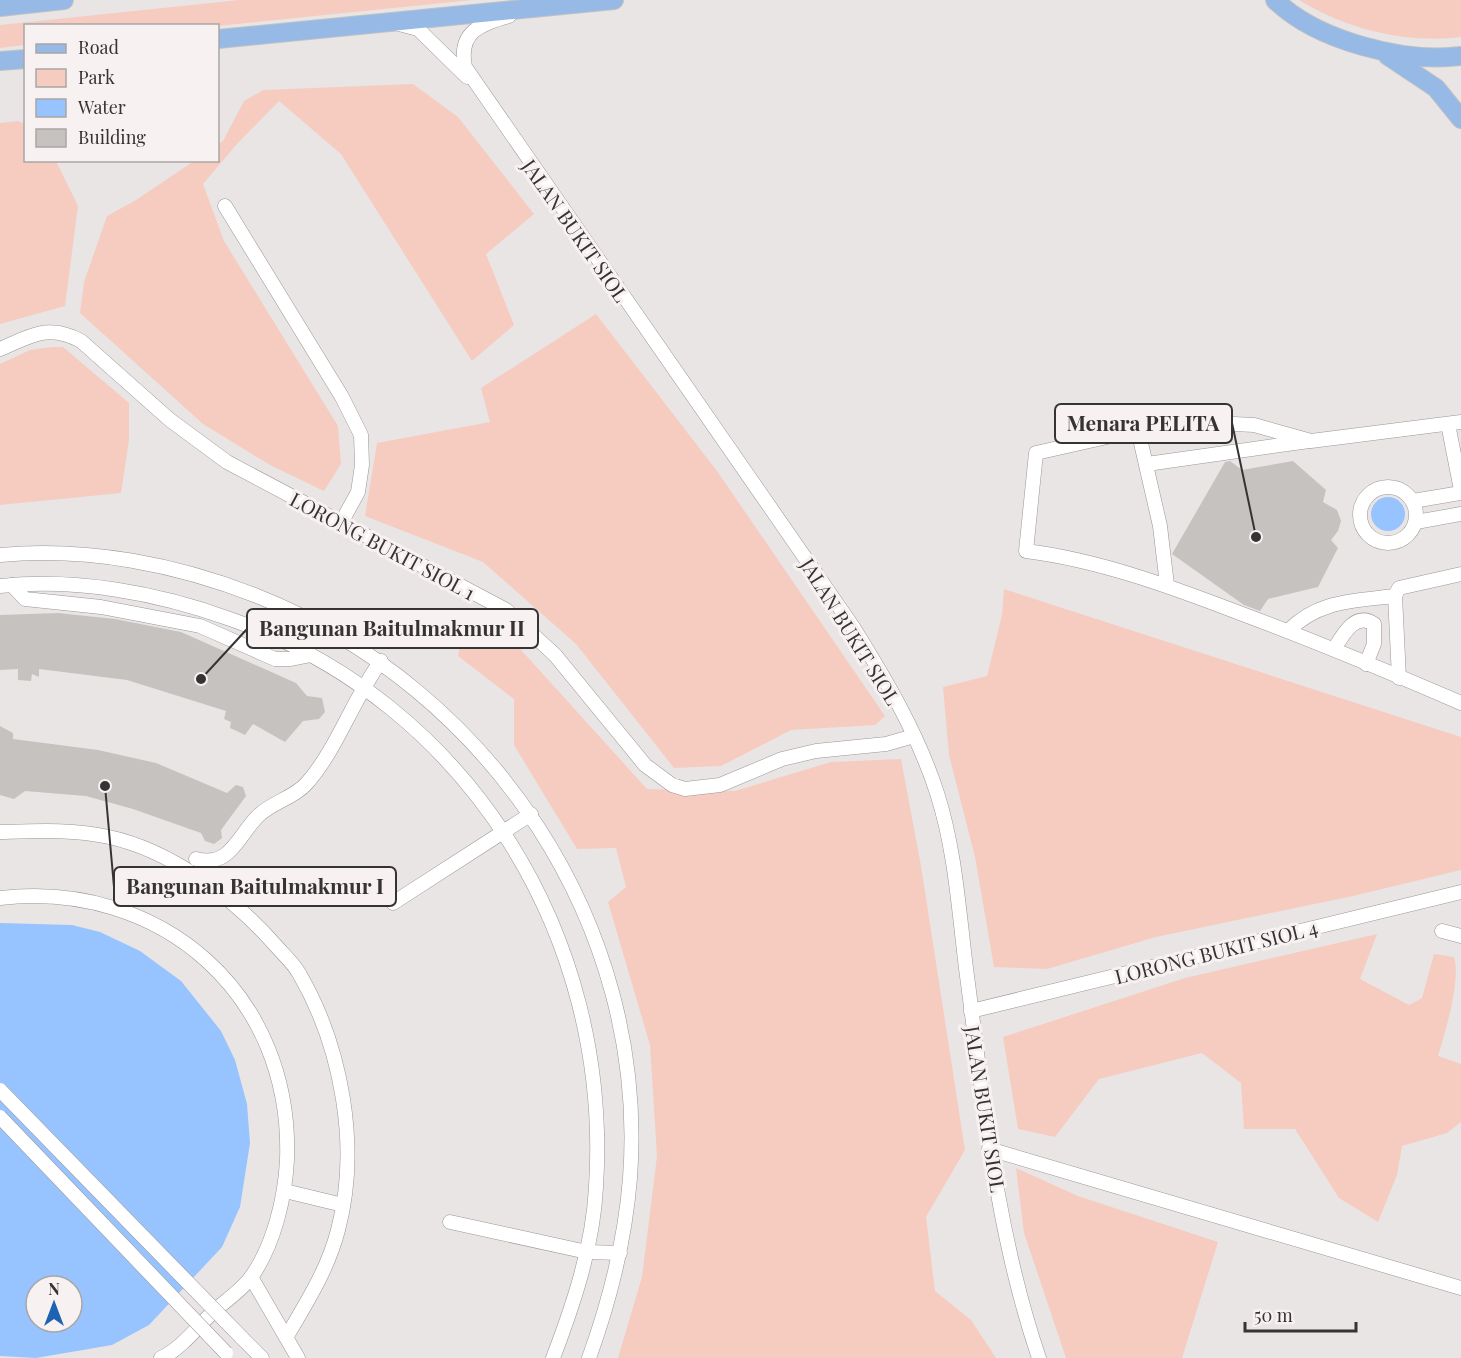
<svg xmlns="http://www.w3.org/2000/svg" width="1461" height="1358" font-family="'Playfair Display',serif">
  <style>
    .green { fill: #f6ccc1 }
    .water { fill: #97c4ff; fill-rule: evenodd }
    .building { fill: #c6c2c0 }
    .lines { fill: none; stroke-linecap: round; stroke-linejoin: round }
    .minor-casing { stroke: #9b9695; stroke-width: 15 }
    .major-casing { stroke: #c2c2c2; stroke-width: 20 }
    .minor { stroke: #fff; stroke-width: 14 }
    .major { stroke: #97b9e6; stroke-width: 18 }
    .minor-bridge-casing { stroke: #9b9695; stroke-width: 15; stroke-linecap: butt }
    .minor-bridge { stroke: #fff; stroke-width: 14 }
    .labels { text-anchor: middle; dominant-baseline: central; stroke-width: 6; stroke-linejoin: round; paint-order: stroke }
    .street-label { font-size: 20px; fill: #353333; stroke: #f7f2f1 }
    .leader { fill: none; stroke: #353333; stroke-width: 2 }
    .callout-dot { fill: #353333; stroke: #f7f2f1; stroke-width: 2 }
    .callout { fill: #f7f2f1; stroke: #353333; stroke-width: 2 }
    .callout-label { font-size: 21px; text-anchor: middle; font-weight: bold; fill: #353333 }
  </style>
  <rect width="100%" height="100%" fill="#e9e5e4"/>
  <g class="green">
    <polygon points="239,0 472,0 218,26 26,26 25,45 0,48 0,25"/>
    <path d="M1299,0H1461V37C1405,44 1346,29 1299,0Z"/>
    <polygon points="413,84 458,117 534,214 486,254 514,325 472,361 341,154 279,101 236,145 203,184 224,241 338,426 341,464 324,491 270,465 203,424 80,313 84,282 107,216 136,200 194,161 218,160 218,144 223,141 244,101 263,90"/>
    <polygon points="18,121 25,124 26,160 56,161 78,206 65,306 0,324 0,123"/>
    <polygon points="596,314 717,471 885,716 875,725 791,730 721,766 674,768 576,644 483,562 365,516 377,443 490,422 481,388"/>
    <polygon points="52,347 63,347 129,403 129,440 121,493 0,505 0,364 30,350"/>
    <polygon points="1004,589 1461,737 1461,870 1353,896 1156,937 1047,969 994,967 975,857 949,755 943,687 987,676 1002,615"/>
    <polygon points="481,611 513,641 647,789 735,791 831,762 901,759 921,866 965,1150 926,1217 935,1291 971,1320 996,1358 618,1358 642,1277 657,1156 650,1045 608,902 626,887 616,848 577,849 514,745 514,699 458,656 465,623"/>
    <path d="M1377,934L1360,979L1409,1005L1422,998L1434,954L1454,957C1461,979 1446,1030 1438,1056L1461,1064V1122L1447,1133L1402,1146L1397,1175L1378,1222L1339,1198L1295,1129H1244L1241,1083L1202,1053L1099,1079L1055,1137L1018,1129L1003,1037L1185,978Z"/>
    <polygon points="1016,1168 1078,1196 1218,1242 1182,1358 1066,1358 1024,1233"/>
  </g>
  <g class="water">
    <circle cx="1388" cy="514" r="17"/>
    <path d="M0,923L72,925L100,932L140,951L181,981L221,1031L235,1060L247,1104L250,1143L240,1207L222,1247L149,1325L112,1345L36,1358L0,1356ZM36,1286H72V1322H36Z"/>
  </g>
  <g class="building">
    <polygon points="1230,461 1242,470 1293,461 1326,490 1323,502 1337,510 1341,521 1338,531 1331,540 1338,548 1318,587 1268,599 1260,611 1244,605 1172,554 1225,462"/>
    <polygon points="58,613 115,619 181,632 296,683 307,696 322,698 325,712 319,719 303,721 285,742 253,724 245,735 230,728 231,722 224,719 226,711 127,680 39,669 39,677 32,674 31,681 18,680 18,669 0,670 0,615"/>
    <polygon points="0,726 13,733 13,739 98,750 156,763 227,793 236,785 243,787 246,796 221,830 222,838 214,844 205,841 201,833 133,809 86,796 25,791 14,799 0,795"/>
  </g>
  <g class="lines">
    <defs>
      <g id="minor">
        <path d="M509,16C480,24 458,32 465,67L853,627C886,680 918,734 937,793C956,852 959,915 967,976C984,1104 997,1235 1039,1358"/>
        <polyline points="399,24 418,29 467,77"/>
        <polyline points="225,206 342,397 361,435 362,465 358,492 341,523"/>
        <path d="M0,349C31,336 48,323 81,341L170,420L227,462L506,610L555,655L645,765L672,785L685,789L720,785L782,759L816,751L886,744L914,736"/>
        <path d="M1461,422L1311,441L1254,425L1214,423L1138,430L1036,453L1026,551C1098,560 1169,586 1237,612C1312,640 1387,671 1461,703"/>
        <polyline points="1448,424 1461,490"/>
        <polyline points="1138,430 1160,526 1167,585"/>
        <polyline points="1147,464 1309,441"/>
        <circle cx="1388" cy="515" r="28"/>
        <polyline points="1413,501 1461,493"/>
        <polyline points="1416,522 1461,514"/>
        <path d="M0,555C87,547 176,564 257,596C489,688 649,925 630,1178C625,1241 610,1300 589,1358"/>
        <polyline points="12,585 25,599 101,607 200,626 275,659 291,659 311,655"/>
        <path d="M0,586C77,578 158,593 230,619C469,703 612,937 596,1187C593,1246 574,1303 553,1358"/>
        <path d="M1288,631C1319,600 1354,601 1395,596"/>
        <path d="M1334,649C1343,635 1355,611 1374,624V644L1366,664"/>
        <polyline points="1399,678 1395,596 1399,588 1461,574"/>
        <path d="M0,832C37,831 72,829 109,837C173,851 235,899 277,947C285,956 295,965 300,975C342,1048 360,1148 338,1230C328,1269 307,1302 287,1336"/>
        <path d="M196,859C230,868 237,837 258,816C272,802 294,798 307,783C337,749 353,699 381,661"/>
        <path d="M0,898C162,880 293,995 287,1160C285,1198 274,1244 252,1276C243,1289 227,1300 215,1310C199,1325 181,1349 161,1358"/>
        <polyline points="393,903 531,814"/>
        <polyline points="1442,931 1461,936"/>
        <polyline points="971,1011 1461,892"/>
        <polyline points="989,1149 1461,1288"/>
        <polyline points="285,1191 343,1205"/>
        <polyline points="450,1222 587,1252 620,1253"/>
        <polyline points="251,1277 298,1358"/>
        <polyline points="241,1337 262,1358"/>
      </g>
      <g id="major">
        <path d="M1275,0C1317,41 1404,63 1461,56"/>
        <polyline points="0,7 64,0"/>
        <polyline points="218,39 614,0"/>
        <polyline points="1388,56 1436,88 1461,119"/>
        <polyline points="0,61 26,59"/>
      </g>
    </defs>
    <use href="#minor" class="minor-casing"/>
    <use href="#major" class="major-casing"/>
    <use href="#minor" class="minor"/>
    <use href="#major" class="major"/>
    <defs>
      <g id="minor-bridge">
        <polyline points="0,1090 241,1337"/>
        <polyline points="0,1117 226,1353"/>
      </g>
    </defs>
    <use href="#minor-bridge" class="minor-bridge-casing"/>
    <use href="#minor-bridge" class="minor-bridge"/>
  </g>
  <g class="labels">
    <g class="street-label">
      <text transform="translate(576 230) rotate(55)">JALAN BUKIT SIOL</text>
      <text transform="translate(383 545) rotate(28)">LORONG BUKIT SIOL 1</text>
      <text transform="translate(851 631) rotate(58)">JALAN BUKIT SIOL</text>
      <text transform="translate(1216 951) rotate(-14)">LORONG BUKIT SIOL 4</text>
      <text transform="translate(986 1109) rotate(81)">JALAN BUKIT SIOL</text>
    </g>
  </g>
  <path class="leader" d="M1256 537L1232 423M201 679L247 629M105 786L114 887"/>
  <g class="callout-dot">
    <circle cx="1256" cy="537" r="6"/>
    <circle cx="201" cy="679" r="6"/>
    <circle cx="105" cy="786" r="6"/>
  </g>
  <g class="callout">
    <rect x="1055" y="404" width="177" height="39" rx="6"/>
    <rect x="247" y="609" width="291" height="39" rx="6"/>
    <rect x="114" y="867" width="282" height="39" rx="6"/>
  </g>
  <g class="callout-label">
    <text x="1143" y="431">Menara PELITA</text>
    <text x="392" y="636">Bangunan Baitulmakmur II</text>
    <text x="255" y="894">Bangunan Baitulmakmur I</text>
  </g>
  <rect x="24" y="24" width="195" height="138" fill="#f7f2f1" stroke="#a9a6a5" stroke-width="1.5"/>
  <rect x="36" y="44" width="30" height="9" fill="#97b9e6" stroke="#a9a6a5" stroke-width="1.5"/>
  <text x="78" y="54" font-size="18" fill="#353333">Road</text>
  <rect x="36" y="69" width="30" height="18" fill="#f6ccc1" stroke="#a9a6a5" stroke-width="1.5"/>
  <text x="78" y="84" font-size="18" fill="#353333">Park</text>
  <rect x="36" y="99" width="30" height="18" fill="#97c4ff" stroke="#a9a6a5" stroke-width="1.5"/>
  <text x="78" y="114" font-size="18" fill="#353333">Water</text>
  <rect x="36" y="129" width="30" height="18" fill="#c6c2c0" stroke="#a9a6a5" stroke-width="1.5"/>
  <text x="78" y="144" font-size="18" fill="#353333">Building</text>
  <g transform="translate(54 1304)"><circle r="28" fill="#f7f2f1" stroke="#a9a6a5" stroke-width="1.5"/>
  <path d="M0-4.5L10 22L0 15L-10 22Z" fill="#1e62b3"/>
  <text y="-9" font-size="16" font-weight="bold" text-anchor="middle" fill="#353333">N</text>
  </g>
  <path d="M1245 1322v9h111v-9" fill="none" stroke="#353333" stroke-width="3"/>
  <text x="1254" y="1322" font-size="18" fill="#353333" stroke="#f7f2f1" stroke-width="4.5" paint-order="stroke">50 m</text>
</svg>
